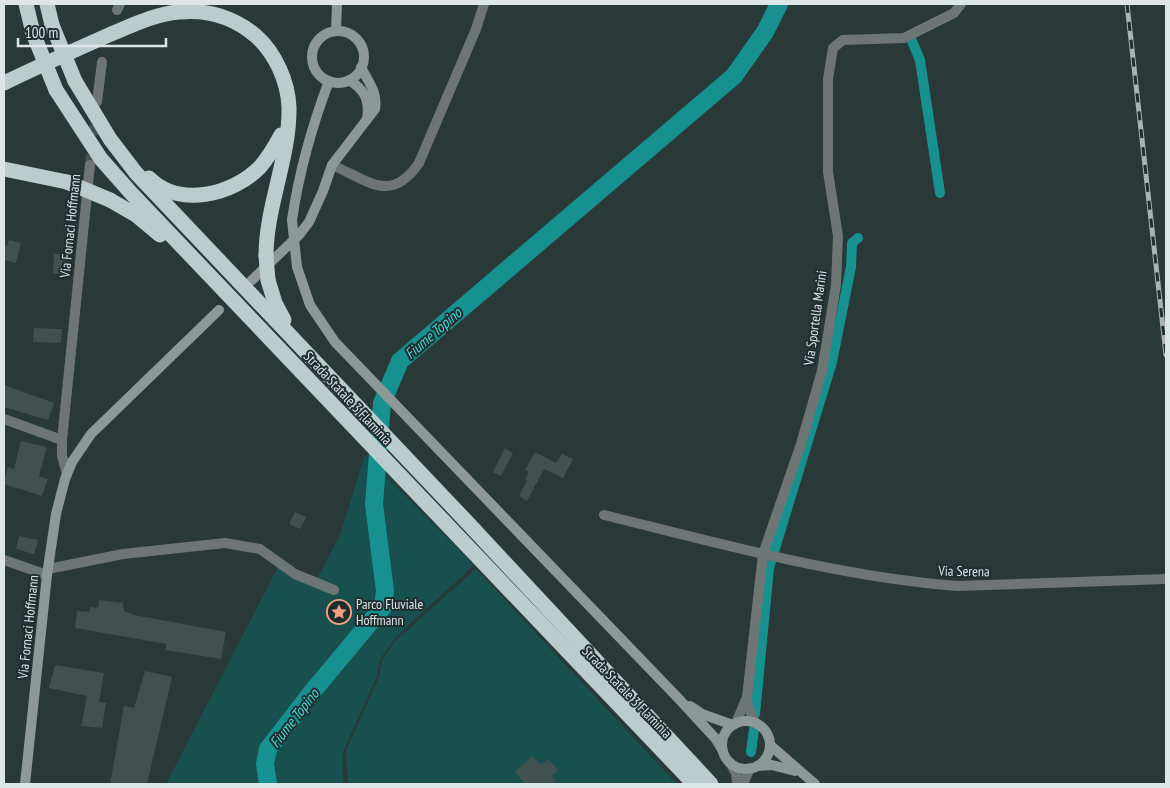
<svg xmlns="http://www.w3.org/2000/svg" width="1170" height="788" font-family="'PT Sans Narrow',sans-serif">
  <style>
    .green { fill: #18504f }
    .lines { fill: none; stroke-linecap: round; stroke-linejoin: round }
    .canal { stroke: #179090; stroke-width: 10 }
    .river { stroke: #179090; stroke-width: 18 }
    .building { fill: #405150 }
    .street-tunnel { stroke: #445352; stroke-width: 10; stroke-dasharray: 10 5; stroke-linecap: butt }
    .street { stroke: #6d7575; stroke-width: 10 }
    .secondary { stroke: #8c9998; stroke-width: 10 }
    .highway { stroke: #bacdcc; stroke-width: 15 }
    .rail-casing { stroke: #a9b4b4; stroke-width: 5 }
    .rail { stroke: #1f2e2e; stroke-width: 3; stroke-dasharray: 9; stroke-linecap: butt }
    .secondary-bridge { stroke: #8c9998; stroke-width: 10 }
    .highway-bridge { stroke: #bacdcc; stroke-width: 15 }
    .labels { text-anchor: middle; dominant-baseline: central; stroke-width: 4; stroke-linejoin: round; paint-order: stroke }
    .street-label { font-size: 14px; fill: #dde6e6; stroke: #1f2e2e }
    .poi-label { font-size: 14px; fill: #dde6e6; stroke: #1f2e2e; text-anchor: start }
    .water-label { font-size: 15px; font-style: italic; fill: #45d8d7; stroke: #1f2e2e }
  </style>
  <rect width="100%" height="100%" fill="#293938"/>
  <g class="green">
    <polygon points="365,455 474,565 395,638 380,659 376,678 343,752 343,784 166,784 278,567 313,587 340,535"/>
    <polygon points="476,569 677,784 348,784 346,751 379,677 382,661 386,654 396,640"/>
  </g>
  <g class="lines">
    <g class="canal">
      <polyline points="912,41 920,60 940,193"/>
      <polyline points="755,714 769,568 832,362 851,267 852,243 858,238"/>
      <polyline points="751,752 754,729"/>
    </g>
    <polyline class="river" points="268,784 265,764 268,749 312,692 383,607 385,591 374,504 382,403 400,361 734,76 765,32 779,4"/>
  </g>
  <g class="building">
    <polygon points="9,240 21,243 16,263 4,260 4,245 7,246"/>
    <polygon points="54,254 70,255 68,275 53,273"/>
    <polygon points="34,328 62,329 61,343 33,342"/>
    <polygon points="4,385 54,403 48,420 4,407"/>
    <polygon points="21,441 47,447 39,476 48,479 42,496 4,484 8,467 14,469"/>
    <polygon points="505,448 513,453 501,476 493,472"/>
    <polygon points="535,452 556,463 562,454 573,459 563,478 544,469 527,501 519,496 527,481 525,480 529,472 525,470"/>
    <polygon points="295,512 306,517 300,529 289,524"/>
    <polygon points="19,536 38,540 34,554 16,549"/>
    <polygon points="99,600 123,603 124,611 134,615 226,632 221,659 166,650 166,644 75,628 77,611 89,612 91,607 98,608"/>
    <polygon points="55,665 104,673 99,702 106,703 102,728 81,726 87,696 49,688"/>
    <polygon points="145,671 172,677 147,784 110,784 124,706 134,708"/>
    <polygon points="532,756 541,765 548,759 558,770 552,776 556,781 553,784 525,784 515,772"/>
  </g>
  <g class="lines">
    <polyline class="street-tunnel" points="90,165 95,115"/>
    <g class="street">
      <polyline points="117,10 120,4"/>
      <polyline points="97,102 102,62"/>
      <path d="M332,165C369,181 391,204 419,163L476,29L484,4"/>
      <polyline points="4,419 62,440"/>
      <polyline points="67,474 62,456 62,440 90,165"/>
      <path d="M604,515C718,543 840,577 957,586L1166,579"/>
      <polyline points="4,560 47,575"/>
      <polyline points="48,569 123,554 225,543 260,549 295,574 334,590"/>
      <polyline points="747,698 748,706 755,723"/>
      <polyline points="736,723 747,697 763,554 801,444 822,371 836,285 838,236 828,172 828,79 833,48 843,40 904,38 954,13 961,4"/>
      <polyline points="730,763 736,773 737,784"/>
      <polyline points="743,784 750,768"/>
    </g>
    <g class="secondary">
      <polyline points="336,31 337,4"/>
      <circle cx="338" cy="57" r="26"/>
      <path d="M349,80C365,90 370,100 367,119"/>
      <path d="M292,220C299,172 312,126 329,81"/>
      <polyline points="297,267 310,305 335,342 679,699 715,738 723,751"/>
      <path d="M251,281L299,235L309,222L323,191L332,165L375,109C378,92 368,82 361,67"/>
      <polyline points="690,706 702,714 733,725"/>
      <circle cx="746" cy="745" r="24"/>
      <polyline points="770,745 815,784"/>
      <polyline points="757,766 772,765 795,771"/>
      <polyline points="25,784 47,575 56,514 65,479 72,462 91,434 219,310"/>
    </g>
    <g class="highway">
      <polyline points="26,4 33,33"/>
      <polyline points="47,4 52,25"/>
      <polyline points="75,81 110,139 136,173 467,522 711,784"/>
      <path d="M4,83C39,66 75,50 111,34C133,25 155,14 179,12C208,9 235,18 256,36C275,53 288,81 289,107C290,157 266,206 266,256"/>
      <polyline points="56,90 101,159 131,193 694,784"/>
      <polyline points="4,169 67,182"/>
      <path d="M149,178C179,208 233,195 260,167C269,157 275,146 281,135"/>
      <polyline points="110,200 136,215 160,235"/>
      <polyline points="268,280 275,303 284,320"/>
    </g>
    <defs>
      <polyline id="rail" points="1127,4 1166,355"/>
    </defs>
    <use href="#rail" class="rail-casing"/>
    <use href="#rail" class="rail"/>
    <polyline class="secondary-bridge" points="292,220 297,267"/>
    <g class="highway-bridge">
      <polyline points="52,25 75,81"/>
      <polyline points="33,33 56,90"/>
      <polyline points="67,182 110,200"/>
      <polyline points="266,256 268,280"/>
    </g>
  </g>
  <defs>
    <symbol id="sight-ring" viewBox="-11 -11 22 22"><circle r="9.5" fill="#1f2e2e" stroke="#f1a17d" stroke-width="1.5"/><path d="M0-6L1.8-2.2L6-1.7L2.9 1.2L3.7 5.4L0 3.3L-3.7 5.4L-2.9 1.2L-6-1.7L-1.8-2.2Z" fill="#f1a17d"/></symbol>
  </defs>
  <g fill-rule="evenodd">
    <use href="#sight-ring" x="325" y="598" width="28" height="28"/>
  </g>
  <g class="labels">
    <g class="street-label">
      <text transform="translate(70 226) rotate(-84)">Via Fornaci Hoffmann</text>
      <text transform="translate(815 318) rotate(-82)">Via Sportella Marini</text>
      <text transform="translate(348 398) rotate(47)">Strada Statale 3 Flaminia</text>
      <text transform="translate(964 571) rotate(1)">Via Serena</text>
      <text transform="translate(28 627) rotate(-84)">Via Fornaci Hoffmann</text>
      <text transform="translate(627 692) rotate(46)">Strada Statale 3 Flaminia</text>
    </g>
    <g class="poi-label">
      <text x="356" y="604">Parco Fluviale<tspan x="356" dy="16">Hoffmann</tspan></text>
    </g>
    <g class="water-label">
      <text transform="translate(433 333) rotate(-41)">Fiume Topino</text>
      <text transform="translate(294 718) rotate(-52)">Fiume Topino</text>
    </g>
  </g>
  <rect width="1170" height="788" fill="none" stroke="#dde6e6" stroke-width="10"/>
  <path d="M18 38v8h148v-8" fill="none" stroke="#dde6e6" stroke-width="2.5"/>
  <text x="25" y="38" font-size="15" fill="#dde6e6" stroke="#1f2e2e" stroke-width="4" paint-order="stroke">100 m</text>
</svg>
